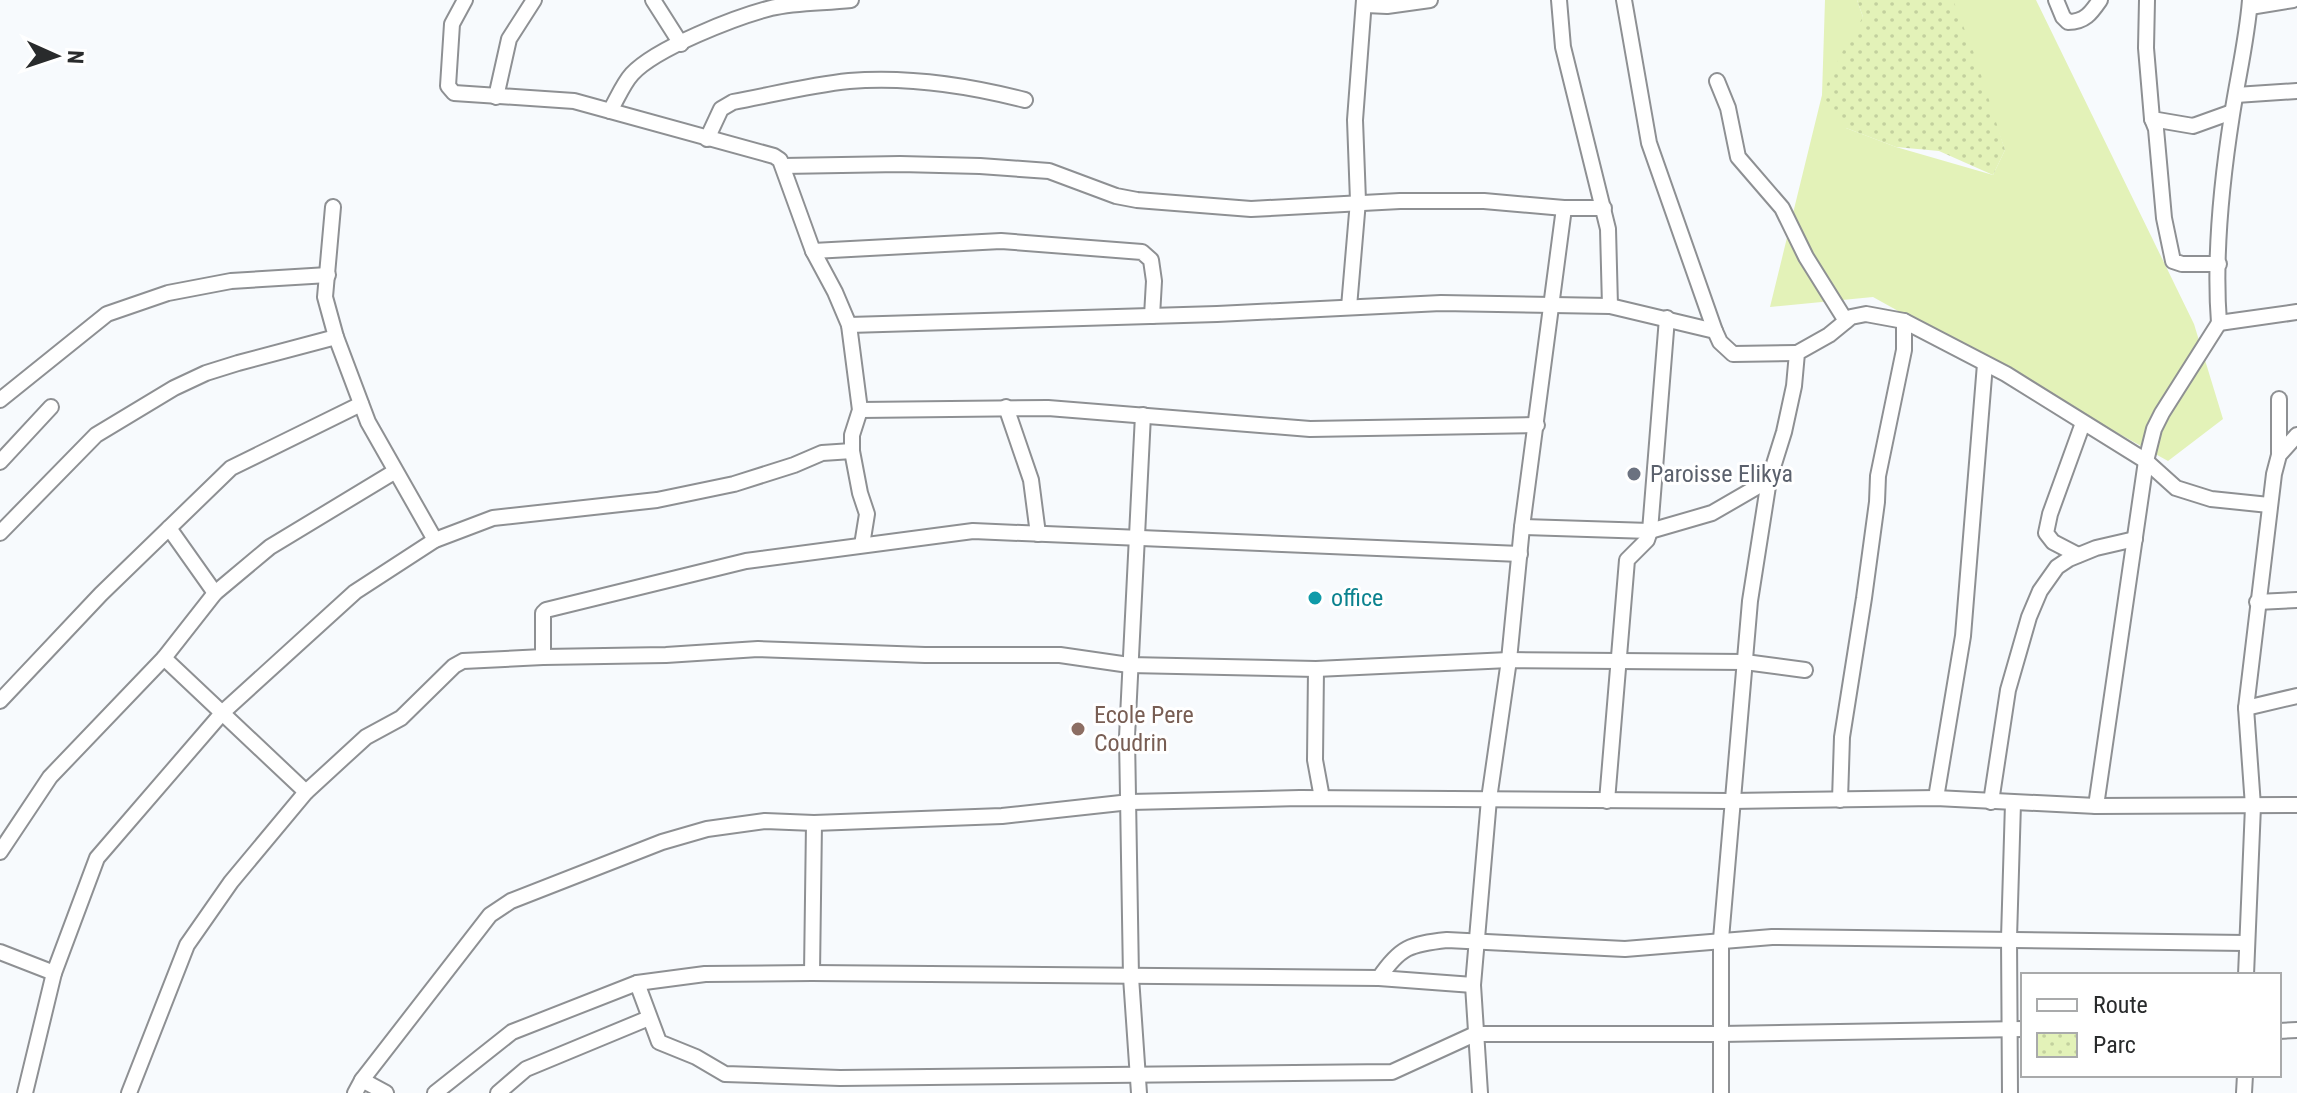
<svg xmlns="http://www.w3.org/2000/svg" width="2297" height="1093" font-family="'Roboto Condensed',sans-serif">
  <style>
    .grass { fill: #e3f2b8 }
    .park { fill: url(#park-dots) }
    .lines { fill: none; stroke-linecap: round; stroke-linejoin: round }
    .street-casing { stroke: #8e9093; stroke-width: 18 }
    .street { stroke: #fff; stroke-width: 14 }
    .worship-dot { fill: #6b7280; stroke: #fff; stroke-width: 3 }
    .culture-dot { fill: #0f9aa8; stroke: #fff; stroke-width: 3 }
    .education-dot { fill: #8d6e63; stroke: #fff; stroke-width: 3 }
    .labels { text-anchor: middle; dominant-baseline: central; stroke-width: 6; stroke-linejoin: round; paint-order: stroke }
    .worship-label { font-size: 24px; fill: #5b616d; stroke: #fff; text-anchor: start }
    .culture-label { font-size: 24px; fill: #0d838f; stroke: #fff; text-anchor: start }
    .education-label { font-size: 24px; fill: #785e54; stroke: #fff; text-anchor: start }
  </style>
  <defs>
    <pattern id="park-dots" width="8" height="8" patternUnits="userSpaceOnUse" patternTransform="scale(2)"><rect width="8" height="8" fill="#e3f2b8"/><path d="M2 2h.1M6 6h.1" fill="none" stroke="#c3d09e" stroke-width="1.8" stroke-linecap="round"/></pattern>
  </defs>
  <rect width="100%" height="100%" fill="#f7fafd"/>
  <polygon class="grass" points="1825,0 1857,0 1863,17 1846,128 1896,147 1993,175 2005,150 1952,0 2036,0 2194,324 2223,419 2168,461 1873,297 1770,307 1822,95"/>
  <polygon class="park" points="1857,0 1953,0 1975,56 2005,150 1993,175 1939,151 1896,147 1846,128 1822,95 1841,54 1863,17"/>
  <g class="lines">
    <defs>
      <g id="street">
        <polyline points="465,0 452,24 448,86 454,93 574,101 774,156 780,160 813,251 835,292 849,325 860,410 852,435 852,451 860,493 867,514 862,545"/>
        <polyline points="653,0 681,44"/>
        <polyline points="1559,0 1563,47 1608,229 1610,306"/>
        <polyline points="1624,0 1649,143 1715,331"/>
        <path d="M2056,0L2063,17L2068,22C2085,22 2091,13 2100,0"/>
        <polyline points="2147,0 2146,48 2152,119 2193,126 2232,112"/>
        <path d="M2250,0C2247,39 2238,76 2232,115C2222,179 2214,259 2219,323L2297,312"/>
        <polyline points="1366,5 1387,6 1430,0"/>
        <polyline points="2250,7 2293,0"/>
        <polyline points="1717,81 1728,108 1738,157 1782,208 1806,257 1846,321"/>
        <polyline points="2236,95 2297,91"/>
        <polyline points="496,97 509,39 534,0"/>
        <path d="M610,111C617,99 623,84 632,74C656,48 736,17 771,8C797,2 824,3 851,0"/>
        <polyline points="2152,119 2156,129 2164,218 2173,261 2182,264 2219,264"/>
        <path d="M707,139L721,109L733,102C771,95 810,85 849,81C909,76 967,85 1025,100"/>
        <polyline points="783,166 900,164 980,166 1049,171 1116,196 1137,200 1251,209 1400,201 1484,201 1564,208 1604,208"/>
        <polyline points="333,207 325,297 336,337 368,422 435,540"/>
        <polyline points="813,251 1001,241 1142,252 1151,260 1154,281 1152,316"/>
        <polyline points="1349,307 1358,201 1355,120 1364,0"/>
        <polyline points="849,325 1217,314 1441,303 1610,306 1715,331 1720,342 1733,354 1797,353"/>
        <polyline points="0,400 107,314 168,293 231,281 328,275"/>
        <polyline points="1006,407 1031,480 1038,534"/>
        <polyline points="860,410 1048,408 1310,429 1537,425"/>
        <polyline points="2279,454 2279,399"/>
        <polyline points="0,462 51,407"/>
        <polyline points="1522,527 1650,531 1712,513 1769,480"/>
        <polyline points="169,528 215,593"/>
        <polyline points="0,533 96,435 174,388 206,373 238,363 336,337"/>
        <polyline points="2078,555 2053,542 2046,533 2050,514 2083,423"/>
        <polyline points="2257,602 2297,600"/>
        <polyline points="543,657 543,613 546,610 746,561 973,531 1520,554"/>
        <polyline points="164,658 306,792"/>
        <polyline points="1316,669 1315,760 1322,798"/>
        <polyline points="0,701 101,594 231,468 361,404"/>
        <polyline points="2246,708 2297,696"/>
        <polyline points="1936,798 1963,636 1985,364"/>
        <polyline points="1840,800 1842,737 1864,598 1877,502 1878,476 1904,350 1904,321"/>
        <polyline points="1607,801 1627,560 1647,540 1650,531 1667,318"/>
        <polyline points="1991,802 2008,690 2029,617 2040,591 2057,567 2069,559 2096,548 2135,539"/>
        <polyline points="2096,806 2146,461 2154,429 2162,413 2219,323"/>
        <polyline points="0,852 50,777 164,658 215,593 270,547 394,472"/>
        <polyline points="0,952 54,973"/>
        <polyline points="812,973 814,823"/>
        <polyline points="2246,975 2253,806 2246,708 2274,474 2279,455 2297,435"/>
        <path d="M1379,978C1400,947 1410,944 1447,940L1625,949L1772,937L2246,943"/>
        <polyline points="637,983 659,1042 696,1057 725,1074 840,1078 1392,1072 1475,1034 1721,1034 2023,1029"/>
        <polyline points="2279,1031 2297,1030"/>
        <polyline points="362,1080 386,1093"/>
        <polyline points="25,1093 54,973 97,858 223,712 355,592 435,540 493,518 657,500 734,484 794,465 822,453 852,451"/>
        <polyline points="129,1093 187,945 231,882 306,792 366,737 401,718 454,666 463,661 543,657 666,655 758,649 925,655 1060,655 1129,665 1316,669 1509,660 1745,662 1805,670"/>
        <polyline points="355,1093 362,1080 490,915 511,901 662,842 707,829 765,821 814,823 1002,816 1130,802 1300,798 1731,801 1936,798 2096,806 2297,805"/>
        <polyline points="435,1093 512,1032 637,983 705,974 812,973 1379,978 1473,985"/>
        <polyline points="498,1093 526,1069 649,1018"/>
        <polyline points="1139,1093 1131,977 1127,737 1143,415"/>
        <polyline points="1480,1093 1473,985 1489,799 1509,660 1522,527 1564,208"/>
        <polyline points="1721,1093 1721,939 1750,601 1769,480 1784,432 1794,386 1797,353 1829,335 1851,317 1866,314 1904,321 2006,374 2146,461 2176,488 2211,499 2269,505"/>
        <polyline points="2010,1093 2009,938 2013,803"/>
        <polyline points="2244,1093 2245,1075"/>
      </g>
    </defs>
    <use href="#street" class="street-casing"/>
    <use href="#street" class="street"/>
  </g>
  <circle class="worship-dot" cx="1634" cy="474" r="8"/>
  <circle class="culture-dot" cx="1315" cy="598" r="8"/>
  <circle class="education-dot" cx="1078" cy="729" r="8"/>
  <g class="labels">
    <g class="worship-label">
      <text x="1650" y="474">Paroisse Elikya</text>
    </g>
    <g class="culture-label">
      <text x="1331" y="598">office</text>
    </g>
    <g class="education-label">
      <text x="1094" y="715">Ecole Pere<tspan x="1094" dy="28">Coudrin</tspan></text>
    </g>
  </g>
  <rect x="2021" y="973" width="260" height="104" fill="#ffffff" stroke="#a9aaab" stroke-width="2"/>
  <rect x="2037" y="999" width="40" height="12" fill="#ffffff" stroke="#a9aaab" stroke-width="2"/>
  <text x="2093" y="1013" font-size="24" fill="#292b2c">Route</text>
  <rect x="2037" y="1033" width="40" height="24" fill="url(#park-dots)" stroke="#a9aaab" stroke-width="2"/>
  <text x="2093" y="1053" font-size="24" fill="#292b2c">Parc</text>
  <g transform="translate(56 56) rotate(93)" stroke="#ffffff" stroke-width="6" paint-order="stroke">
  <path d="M0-6L14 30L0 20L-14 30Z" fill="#292b2c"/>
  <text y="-12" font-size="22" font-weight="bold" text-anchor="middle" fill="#292b2c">N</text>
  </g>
</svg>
